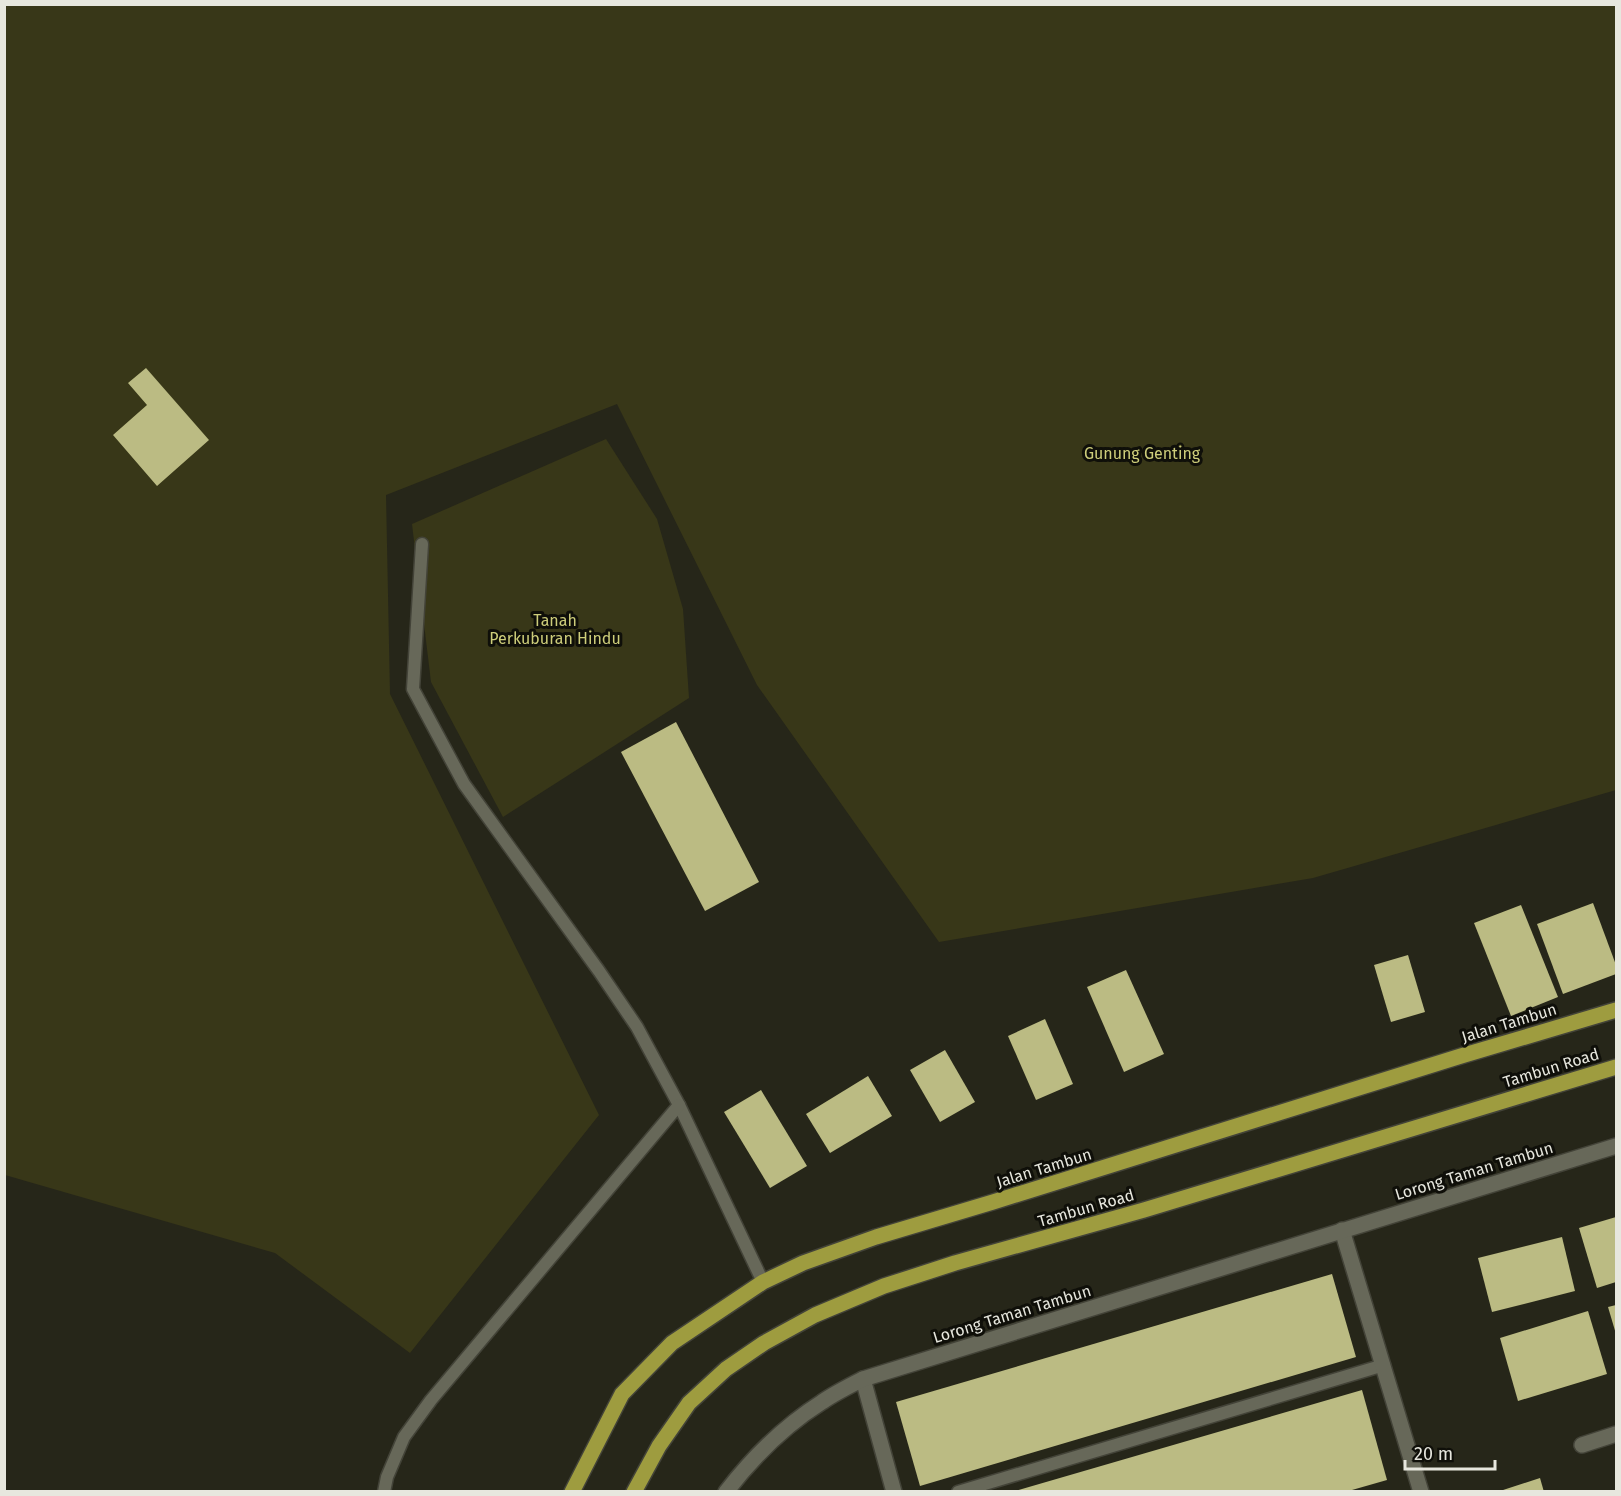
<svg xmlns="http://www.w3.org/2000/svg" width="1621" height="1496" font-family="'Fira Sans',sans-serif">
  <style>
    .green { fill: #383718 }
    .building { fill: #bbbb83 }
    .lines { fill: none; stroke-linecap: round; stroke-linejoin: round }
    .lane-casing { stroke: #434338; stroke-width: 15 }
    .street-casing { stroke: #434338; stroke-width: 18 }
    .primary-casing { stroke: #434338; stroke-width: 18 }
    .lane { stroke: #676859; stroke-width: 12 }
    .street { stroke: #676859; stroke-width: 15 }
    .primary { stroke: #9e9c3f; stroke-width: 15 }
    .labels { text-anchor: middle; dominant-baseline: central; stroke-width: 6; stroke-linejoin: round; paint-order: stroke }
    .park-label { font-size: 16px; fill: #cdcd7a; stroke: #0f0f09 }
    .street-label { font-size: 16px; fill: #e7e7de; stroke: #0f0f09 }
  </style>
  <rect width="100%" height="100%" fill="#262619"/>
  <g class="green">
    <polygon points="4,5 1616,5 1616,790 1313,878 939,942 757,685 617,404 386,495 390,694 599,1115 410,1353 275,1253 5,1175"/>
    <polygon points="606,439 657,519 683,609 689,698 503,817 431,682 412,524"/>
  </g>
  <g class="building">
    <polygon points="146,368 209,440 157,486 113,435 147,405 128,383"/>
    <polygon points="676,722 759,882 705,911 621,752"/>
    <polygon points="1593,903 1616,965 1616,974 1563,994 1537,924"/>
    <polygon points="1521,905 1558,997 1511,1016 1474,923"/>
    <polygon points="1408,955 1425,1012 1391,1022 1374,965"/>
    <polygon points="1126,970 1164,1054 1124,1072 1087,987"/>
    <polygon points="1045,1019 1073,1084 1036,1100 1008,1036"/>
    <polygon points="945,1050 975,1102 940,1122 910,1070"/>
    <polygon points="868,1076 892,1116 830,1153 806,1114"/>
    <polygon points="761,1090 807,1166 770,1188 724,1112"/>
    <polygon points="1616,1217 1616,1282 1597,1288 1579,1228"/>
    <polygon points="1562,1237 1575,1291 1492,1312 1478,1258"/>
    <polygon points="1332,1274 1356,1357 920,1486 896,1402"/>
    <polygon points="1616,1305 1616,1334 1608,1307"/>
    <polygon points="1588,1311 1607,1374 1518,1401 1500,1338"/>
    <polygon points="1362,1390 1387,1480 1345,1492 1012,1492"/>
    <polygon points="1540,1478 1544,1492 1500,1492 1500,1491"/>
  </g>
  <g class="lines">
    <defs>
      <g id="lane">
        <polyline points="422,544 413,689 464,784 599,971 637,1027 679,1105 763,1282"/>
        <polyline points="384,1492 387,1477 404,1437 431,1400 679,1105"/>
        <polyline points="958,1492 1384,1365"/>
      </g>
      <g id="street">
        <polyline points="1342,1230 1421,1492"/>
        <polyline points="863,1379 894,1492"/>
        <polyline points="1582,1445 1616,1434"/>
        <path d="M726,1492C753,1457 784,1426 822,1402C835,1393 849,1386 863,1379L1616,1146"/>
      </g>
      <g id="primary">
        <polyline points="572,1492 622,1394 672,1343 763,1282 803,1263 876,1237 993,1202 1461,1056 1616,1010"/>
        <polyline points="634,1492 659,1446 689,1403 726,1369 764,1343 815,1315 884,1286 955,1263 1144,1210 1616,1067"/>
      </g>
    </defs>
    <use href="#lane" class="lane-casing"/>
    <use href="#street" class="street-casing"/>
    <use href="#primary" class="primary-casing"/>
    <use href="#lane" class="lane"/>
    <use href="#street" class="street"/>
    <use href="#primary" class="primary"/>
  </g>
  <g class="labels">
    <g class="park-label">
      <text x="1142" y="453">Gunung Genting</text>
      <text x="555" y="620">Tanah<tspan x="555" dy="18">Perkuburan Hindu</tspan></text>
    </g>
    <g class="street-label">
      <text transform="translate(1509 1023) rotate(-17)">Jalan Tambun</text>
      <text transform="translate(1551 1068) rotate(-17)">Tambun Road</text>
      <text transform="translate(1044 1168) rotate(-17)">Jalan Tambun</text>
      <text transform="translate(1474 1171) rotate(-17)">Lorong Taman Tambun</text>
      <text transform="translate(1086 1208) rotate(-16)">Tambun Road</text>
      <text transform="translate(1012 1314) rotate(-17)">Lorong Taman Tambun</text>
    </g>
  </g>
  <rect width="1621" height="1496" fill="none" stroke="#e7e7de" stroke-width="12"/>
  <path d="M1405 1460v9h90v-9" fill="none" stroke="#e7e7de" stroke-width="3"/>
  <text x="1414" y="1460" font-size="18" fill="#e7e7de" stroke="#0f0f09" stroke-width="4.5" paint-order="stroke">20 m</text>
</svg>
